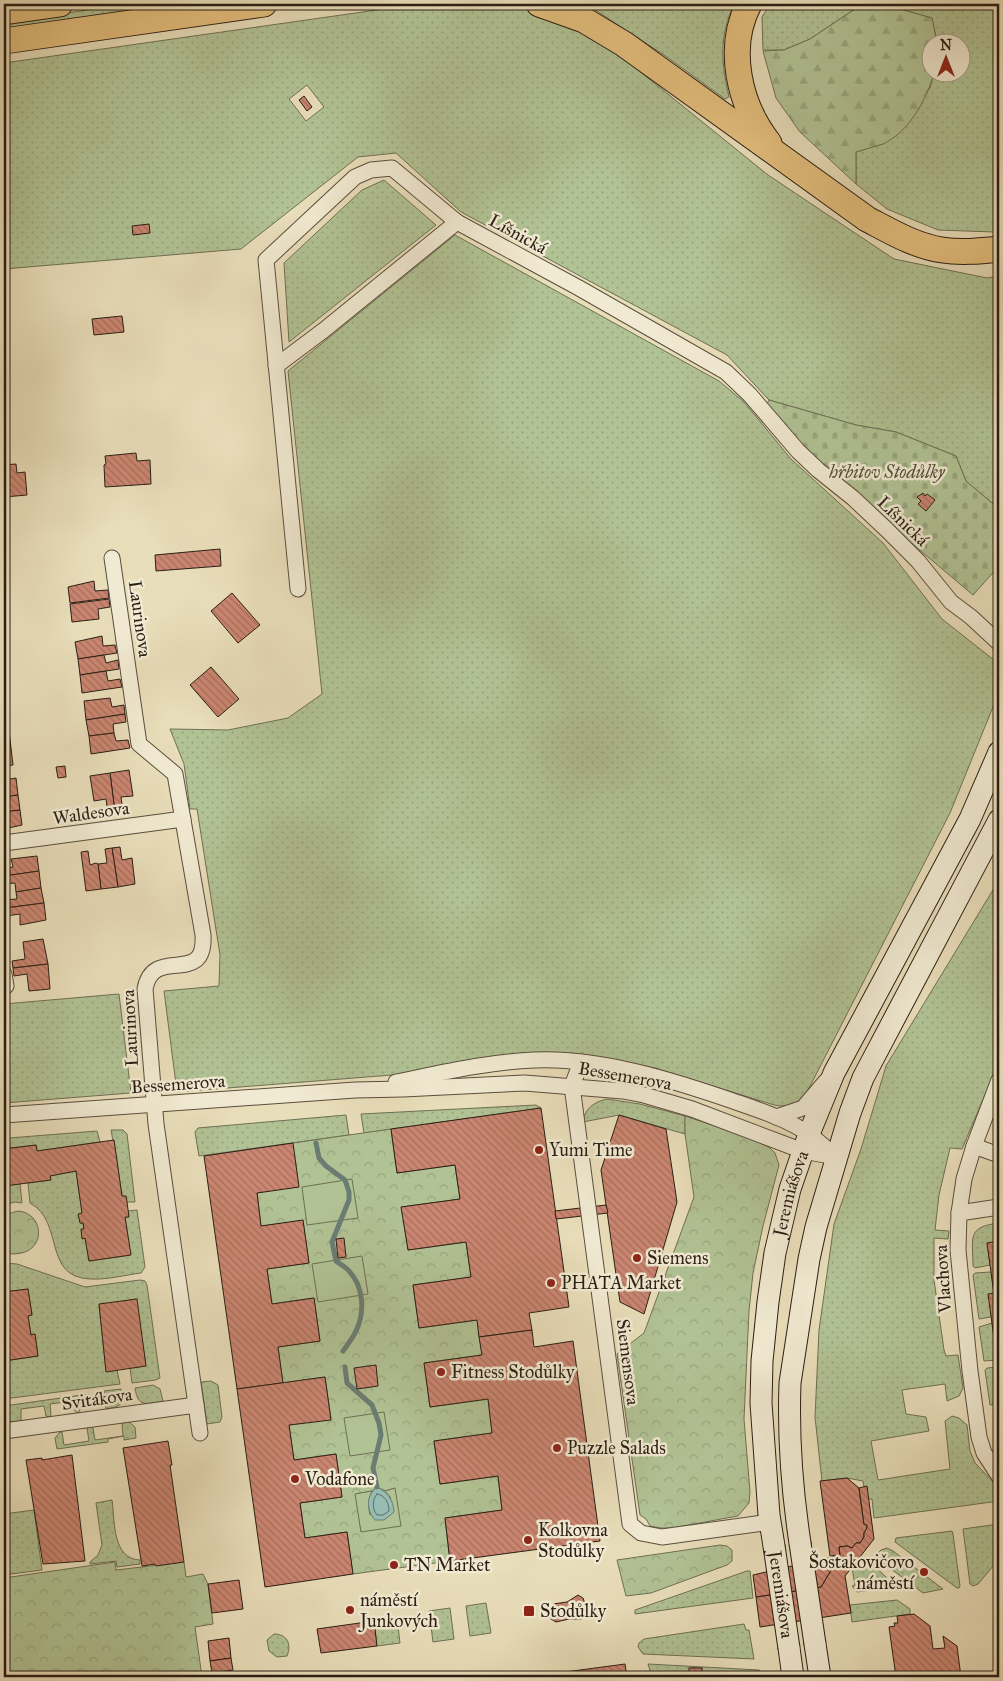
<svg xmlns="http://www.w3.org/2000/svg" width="1003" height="1681" font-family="'IM FELL Great Primer',serif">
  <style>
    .grass { fill: url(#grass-dots); stroke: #6e7054; fill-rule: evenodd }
    .forest { fill: url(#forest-firs); stroke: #6e7054 }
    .cemetery { fill: url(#cemetery-stones); stroke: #6e7054 }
    .park { fill: url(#park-crowns); stroke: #6e7054; fill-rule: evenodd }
    .garden { fill: #b1c294; stroke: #6e7054 }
    .water { fill: #97bcb3; stroke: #6b7d73 }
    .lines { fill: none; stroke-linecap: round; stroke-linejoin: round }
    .shore { stroke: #606d64; stroke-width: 1 }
    .stream { stroke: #6b7d73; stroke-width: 5 }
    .building { fill: url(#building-back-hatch); stroke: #2a1e14 }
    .minor-casing { stroke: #5a4e3e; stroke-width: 17 }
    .secondary-casing { stroke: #2a1e14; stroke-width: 23 }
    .trunk-casing { stroke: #2a1e14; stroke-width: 27 }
    .minor { stroke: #f1ead2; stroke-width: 15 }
    .secondary { stroke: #f1ead2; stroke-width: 21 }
    .trunk { stroke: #e4bf7d; stroke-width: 25 }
    .secondary-bridge-casing { stroke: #2a1e14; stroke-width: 23; stroke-linecap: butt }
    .secondary-bridge { stroke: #f1ead2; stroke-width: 21 }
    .poi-dot { fill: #8f2418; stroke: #f1ead2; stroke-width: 2 }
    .labels { text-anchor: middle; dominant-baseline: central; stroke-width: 5; stroke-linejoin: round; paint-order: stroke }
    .street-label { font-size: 18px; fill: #2a1e14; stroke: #f1ead2 }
    .park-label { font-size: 18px; font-style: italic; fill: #524f3a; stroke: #f1ead2 }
    .poi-label { font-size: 18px; fill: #2a1e14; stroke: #f1ead2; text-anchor: start }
  </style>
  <defs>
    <pattern id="grass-dots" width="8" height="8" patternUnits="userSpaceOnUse" patternTransform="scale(1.25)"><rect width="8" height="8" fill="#b1c294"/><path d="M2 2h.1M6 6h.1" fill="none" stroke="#98a67f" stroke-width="1.8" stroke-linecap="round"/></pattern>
    <pattern id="forest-firs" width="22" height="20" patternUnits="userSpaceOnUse" patternTransform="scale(1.25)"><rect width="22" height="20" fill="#b1c294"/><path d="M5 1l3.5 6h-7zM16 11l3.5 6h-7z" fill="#98a67f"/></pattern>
    <pattern id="cemetery-stones" width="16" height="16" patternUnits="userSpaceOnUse" patternTransform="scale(1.25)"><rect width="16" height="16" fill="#b1c294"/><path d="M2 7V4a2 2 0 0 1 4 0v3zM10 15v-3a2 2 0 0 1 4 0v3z" fill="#98a67f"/></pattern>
    <pattern id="park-crowns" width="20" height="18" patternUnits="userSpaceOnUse" patternTransform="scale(1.25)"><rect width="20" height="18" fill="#b1c294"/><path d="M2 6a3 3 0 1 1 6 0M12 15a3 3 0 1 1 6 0" fill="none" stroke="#98a67f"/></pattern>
    <pattern id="building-back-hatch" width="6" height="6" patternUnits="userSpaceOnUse" patternTransform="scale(1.25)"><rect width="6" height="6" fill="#cb8671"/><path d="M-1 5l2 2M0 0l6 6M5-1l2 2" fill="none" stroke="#a56d5c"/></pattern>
  </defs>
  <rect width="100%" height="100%" fill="#e9deba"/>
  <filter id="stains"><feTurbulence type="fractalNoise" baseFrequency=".004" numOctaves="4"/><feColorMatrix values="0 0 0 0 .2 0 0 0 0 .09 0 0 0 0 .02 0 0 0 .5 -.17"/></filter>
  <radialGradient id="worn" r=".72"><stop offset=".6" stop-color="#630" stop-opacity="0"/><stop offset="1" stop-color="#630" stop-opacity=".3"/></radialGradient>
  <g class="grass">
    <polygon points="129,4 190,4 4,31 4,22"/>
    <path d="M419,4H496L522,6L559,18L596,36L768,175L894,259L987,278L999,276V509L966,481L956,456L896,432L856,425L769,400L727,355L461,212L396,153L358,157L241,249L4,269V63ZM307,85L324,107L306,121L289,99Z"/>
    <path d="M586,4H734C719,37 721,62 729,97L725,99L667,57Z"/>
    <polygon points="770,4 999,4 999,230 994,232 938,230 887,209 856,184 856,152 884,143 930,88 934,73 960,72 960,42 937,42 932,18 900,9 855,9 810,39 784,50 763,50 762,17"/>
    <polygon points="384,180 436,225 289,342 284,263 362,190"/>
    <path d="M455,235L719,381L744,402L791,459L883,543L942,619L999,664V692L950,813L806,1094C797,1104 788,1108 774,1105L655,1068L620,1061L405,1074L177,1092L164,991L219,986L220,955L197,809H190L184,764L170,729L228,730L288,718L322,694L288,371Z"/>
    <polygon points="999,880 999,1062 962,1149 950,1148 939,1195 935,1230 949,1231 948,1239 934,1238 934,1280 944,1350 946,1356 958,1355 963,1388 959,1396 947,1401 945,1384 902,1390 906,1414 926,1417 929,1431 871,1441 878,1480 950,1469 945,1421 952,1416 959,1418 967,1425 970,1451 975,1463 999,1488 999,1501 874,1518 872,1499 866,1499 863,1481 847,1478 822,1481 815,1417 819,1330 834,1224 861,1149 886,1066"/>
    <polygon points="119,994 131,1093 4,1103 4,1004"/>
    <path d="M607,1099L640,1104L685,1116V1134L619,1115L583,1122C585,1108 594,1102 607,1099Z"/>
    <polygon points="536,1105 541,1108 364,1133 361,1114"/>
    <polygon points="346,1115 349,1135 199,1156 195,1132 198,1128"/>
    <polygon points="111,1130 123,1130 127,1134 135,1202 127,1202 122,1196 114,1141 113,1141"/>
    <polygon points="97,1131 100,1142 37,1151 36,1145 10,1148 9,1138"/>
    <path d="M76,1171L82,1213L79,1214L80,1223H83L84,1229L81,1230L82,1238H85L89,1261L130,1255L125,1217L129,1216L128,1211L137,1210L145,1267L141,1273C125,1275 107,1280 90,1279C42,1277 65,1222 30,1203L28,1183L51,1180L50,1176Z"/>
    <polygon points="20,1184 22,1203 15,1202 4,1205 4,1186"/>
    <path d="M999,1223V1241L987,1243L990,1265L975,1268L973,1266C973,1238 966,1227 999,1223Z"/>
    <polygon points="4,1263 17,1264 85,1287 140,1280 145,1281 147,1285 160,1378 156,1380 132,1383 130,1368 146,1366 136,1299 99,1305 106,1371 117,1370 120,1384 4,1399 4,1361 38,1356 35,1334 31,1335 28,1316 32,1315 28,1289 4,1292"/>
    <polygon points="991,1272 994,1294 991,1317 979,1319 973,1275 975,1273"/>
    <polygon points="992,1323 997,1360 984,1361 979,1327"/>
    <polygon points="998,1367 999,1404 990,1405 985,1370 987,1368"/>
    <polygon points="211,1381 218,1385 222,1417 220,1422 207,1424 201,1382"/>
    <path d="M153,1385L160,1389L163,1401C146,1404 138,1408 135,1388Z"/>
    <polygon points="121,1389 121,1404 116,1407 106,1409 104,1391"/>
    <polygon points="89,1394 90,1399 79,1401 80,1410 78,1413 75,1411 73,1401 50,1404 51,1415 49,1417 46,1416 44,1406 21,1409 21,1421 6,1422 4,1406"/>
    <polygon points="129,1422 135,1427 136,1438 124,1440 124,1436 108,1439 108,1442 57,1449 55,1438 60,1432 62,1432 64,1445 89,1441 87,1428 90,1427 93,1428 95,1440 123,1436 122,1423"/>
    <path d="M112,1500C115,1521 112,1559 140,1560V1564L117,1567L116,1561L90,1564V1562L98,1555L102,1545L96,1503Z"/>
    <polygon points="34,1510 42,1570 4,1575 4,1514"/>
    <polygon points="999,1524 999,1559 978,1584 973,1586 970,1584 963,1529"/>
    <polygon points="952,1531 953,1534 960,1586 959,1588 957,1588 895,1542 896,1538"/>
    <polygon points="887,1548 893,1551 943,1589 923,1593 878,1559 877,1554 881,1550"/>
    <polygon points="870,1562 886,1577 886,1580 894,1584 894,1587 857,1592 852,1586 855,1585 852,1568 854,1564"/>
    <polygon points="747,1571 750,1571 753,1598 635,1614 635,1610"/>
    <polygon points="897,1600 910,1609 910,1614 852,1622 850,1605"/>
    <polygon points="486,1603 491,1633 470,1636 466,1606"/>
    <polygon points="450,1608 454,1639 433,1642 429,1611"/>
    <polygon points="397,1618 400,1643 377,1646 374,1621"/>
    <polygon points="744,1624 746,1630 749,1630 754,1659 643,1654 638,1647 639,1643 644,1639"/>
    <path d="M274,1634C287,1634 292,1644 287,1656L277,1657L269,1651L267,1640Z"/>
    <polygon points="648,1664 759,1670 763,1673 765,1677 702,1677 702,1668 690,1668 689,1677 652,1677"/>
  </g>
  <path class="forest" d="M855,9H900L932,18L937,42H930V72L934,73C927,99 909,132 883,144C874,147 865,149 856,152V184L800,132L776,98L763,51L784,50L810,39Z"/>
  <polygon class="cemetery" points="769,400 856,425 896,432 956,456 966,481 999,509 999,566 973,595 813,460 766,406"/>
  <g class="park">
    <polygon points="685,1116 746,1136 770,1148 775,1153 779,1165 763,1226 753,1273 749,1311 744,1419 750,1492 749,1503 738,1516 672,1528 661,1528 650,1526 646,1519 640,1515 617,1354 644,1333 694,1197 685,1134"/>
    <path d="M391,1129L397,1173L455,1165L460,1199L402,1207L408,1250L466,1242L471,1277L413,1285L419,1328L477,1320L482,1355L424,1363L430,1407L488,1399L492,1433L434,1441L440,1484L498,1476L502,1510L445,1518L450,1561L353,1574L347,1532L305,1538L300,1503L342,1497L336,1454L294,1460L289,1425L331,1419L325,1377L283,1383L278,1347L320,1341L314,1298L272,1304L267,1269L309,1263L303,1221L261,1226L257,1193L293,1143ZM377,1487L385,1491L395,1488L361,1532L356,1494L372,1491Z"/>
    <path d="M18,1211C47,1213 48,1261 4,1253V1215Z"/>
    <polygon points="720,1545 727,1546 732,1550 732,1561 727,1565 651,1593 626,1596 617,1560"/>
    <polygon points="115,1562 116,1570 184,1562 186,1577 203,1574 208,1584 213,1624 195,1627 202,1677 4,1677 4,1578"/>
  </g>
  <g class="garden">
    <polygon points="352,1179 358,1218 307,1225 302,1187"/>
    <polygon points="362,1256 368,1294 318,1302 312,1264"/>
    <polygon points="384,1412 390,1450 350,1456 344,1418"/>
    <path d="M395,1488L401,1526L361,1532L355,1494L372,1491C368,1500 368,1506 370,1515L391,1498L385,1491Z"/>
  </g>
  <path class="water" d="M377,1487C388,1493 393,1499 394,1512L384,1520H375C366,1509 366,1496 377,1487Z"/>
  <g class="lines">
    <path class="shore" d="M377,1494C385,1495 389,1503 389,1511L383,1515H377C372,1509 372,1500 377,1494Z"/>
    <g class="stream">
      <path d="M316,1143L319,1158L326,1166L345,1180L349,1192V1200L332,1242L336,1261C340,1264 346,1267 349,1271C364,1287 365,1312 356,1331C353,1338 347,1345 343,1351"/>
      <polyline points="345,1367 347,1383 372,1405 379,1423 381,1435 373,1468 377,1487"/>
    </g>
  </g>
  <g class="building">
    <polygon points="304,96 312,107 307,111 299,100"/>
    <polygon points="149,224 150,233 133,235 132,226"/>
    <polygon points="122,316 124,332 94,335 92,319"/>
    <polygon points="136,453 137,461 150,460 151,484 105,487 104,465 106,464 105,456"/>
    <polygon points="16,464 17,473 25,472 27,495 4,497 4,465"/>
    <polygon points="923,493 925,496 927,494 935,500 926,511 918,504 921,501 917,497"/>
    <polygon points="220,549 221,566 156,571 155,555"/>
    <polygon points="94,581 95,591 108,590 109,598 70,603 68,587"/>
    <polygon points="232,593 260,625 238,643 211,611"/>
    <polygon points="109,599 110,607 98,609 99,619 72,622 70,604"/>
    <polygon points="102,636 103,646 115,645 117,653 78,659 75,642"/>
    <polygon points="104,655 106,663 118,660 119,669 80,675 78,659"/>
    <polygon points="211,667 239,699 218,717 190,685"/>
    <polygon points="106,671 108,681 120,679 122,687 82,693 80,675"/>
    <polygon points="110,698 112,707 124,705 125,714 86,720 84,701"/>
    <polygon points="4,714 6,714 9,731 4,732"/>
    <polygon points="125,714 126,722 113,724 114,733 89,736 86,720"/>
    <polygon points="9,731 11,748 4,749 4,732"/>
    <polygon points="114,733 116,741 128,740 130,748 91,754 89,736"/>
    <polygon points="11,748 13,765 4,766 4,749"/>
    <polygon points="65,766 66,777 58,778 56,767"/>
    <polygon points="129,770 133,796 121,797 123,811 115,812 110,773"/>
    <polygon points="110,773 115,812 108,813 106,799 94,801 90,776"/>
    <polygon points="16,778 18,795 4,797 4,780"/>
    <polygon points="18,795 20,810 4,812 4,797"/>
    <polygon points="20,810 22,825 4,829 4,812"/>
    <polygon points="120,847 122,860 132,858 135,884 118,887 112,848"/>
    <polygon points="112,848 118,887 101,889 98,864 107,863 105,849"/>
    <polygon points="88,851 90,865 96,863 98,864 101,889 86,891 81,852"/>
    <polygon points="37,856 39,871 4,876 4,869 13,867 11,859"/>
    <polygon points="39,871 41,888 16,892 15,883 4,884 4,876"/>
    <polygon points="41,888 44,903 5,908 4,900 17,899 16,892"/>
    <polygon points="44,903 46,920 20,925 20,914 6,916 5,908"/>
    <polygon points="43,939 48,964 13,968 12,961 25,959 23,942"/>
    <polygon points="48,964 50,989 29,991 27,974 14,976 13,968"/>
    <polygon points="541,1108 569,1307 529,1313 532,1330 479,1337 477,1320 419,1328 413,1285 471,1277 466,1242 408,1250 401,1207 460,1199 455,1165 397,1173 391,1129"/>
    <polygon points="619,1115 666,1129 677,1202 644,1314 620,1302 601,1170"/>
    <polygon points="114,1140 122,1196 126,1196 127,1202 129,1217 125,1217 131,1255 89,1261 85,1238 82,1239 81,1229 84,1229 83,1223 80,1223 78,1214 82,1213 76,1171 50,1176 51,1180 4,1186 4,1149 36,1145 37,1151"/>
    <polygon points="293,1143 299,1187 257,1193 261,1226 303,1220 309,1263 267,1269 272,1304 314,1298 320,1341 278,1347 283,1383 237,1389 204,1156"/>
    <polygon points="606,1205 608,1213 556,1219 555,1211"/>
    <polygon points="344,1238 346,1257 338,1258 336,1239"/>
    <polygon points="999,1241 999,1293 994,1294 987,1243"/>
    <polygon points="28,1289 32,1315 28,1316 31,1335 35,1334 38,1356 4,1361 4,1292"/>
    <polygon points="999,1293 999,1337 994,1338 988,1294"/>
    <polygon points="137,1299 146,1366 106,1372 99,1304"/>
    <polygon points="532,1330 534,1347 573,1341 600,1541 450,1561 445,1518 502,1510 498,1476 440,1484 434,1441 492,1433 488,1399 430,1407 424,1363 482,1355 479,1337"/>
    <polygon points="999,1337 999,1374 994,1338"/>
    <polygon points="376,1365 378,1386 357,1389 354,1368"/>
    <polygon points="325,1377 331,1420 289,1425 294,1460 336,1454 342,1497 300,1503 305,1538 347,1532 353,1574 265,1587 237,1389"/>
    <polygon points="168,1441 172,1465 170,1465 184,1562 156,1566 155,1564 142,1566 123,1448"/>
    <polygon points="72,1455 85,1561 43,1564 26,1460 42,1458 42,1460"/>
    <polygon points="847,1478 859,1488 864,1524 867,1525 867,1528 864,1533 864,1537 860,1543 856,1543 852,1548 847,1546 839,1547 840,1555 830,1556 820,1481"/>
    <polygon points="867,1486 874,1539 845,1576 851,1613 760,1627 756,1597 821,1587 840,1555 839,1547 847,1546 852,1548 856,1543 860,1543 864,1537 864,1533 867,1528 867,1525 864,1524 859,1488"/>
    <polygon points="840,1555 821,1587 756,1597 753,1575"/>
    <polygon points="239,1580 243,1609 212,1613 208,1584"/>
    <polygon points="578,1595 583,1598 586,1607 585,1616 582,1619 569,1619 556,1622 551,1619 548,1613 549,1608 553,1604 567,1602"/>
    <polygon points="914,1614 930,1626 933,1649 945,1648 943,1636 957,1646 961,1677 896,1677 889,1627 895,1626 894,1623 898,1623 897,1616"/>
    <polygon points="374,1621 377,1646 321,1653 317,1629"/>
    <polygon points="229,1638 231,1658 210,1661 208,1641"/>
    <polygon points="231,1658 233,1670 212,1673 210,1661"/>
    <polygon points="625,1664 627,1677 528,1677"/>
    <rect x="689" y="1668" width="13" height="9"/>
  </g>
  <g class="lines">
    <defs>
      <g id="minor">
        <polyline points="276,366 324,330 457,222"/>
        <path d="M112,558L139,744L175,774L203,935C206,988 153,944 145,989L156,1124L200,1433"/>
        <polyline points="298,589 266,260 355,177 371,170 392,168 457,222 579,288 726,372 750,395 798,451 818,470 853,498 887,530 918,561 951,602 971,617 999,643"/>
        <polyline points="4,843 183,819"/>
        <polyline points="4,974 6,986"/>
        <polyline points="581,1062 572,1086 630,1524 641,1533 662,1537 770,1522"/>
        <polyline points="999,1080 974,1146 964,1179 959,1213 958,1250 970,1371 979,1437 984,1453 999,1476"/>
        <path d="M396,1082C441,1073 487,1062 534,1060C599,1057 672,1080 733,1101C759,1110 787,1119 809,1134C818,1141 827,1149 835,1156"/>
        <polyline points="4,1115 355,1090 403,1089 525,1083 623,1091 644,1095 692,1109 803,1151 836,1157"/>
        <polyline points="776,1117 803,1108 826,1081"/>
        <polyline points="974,1146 999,1155"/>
        <polyline points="959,1213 999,1207"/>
        <polyline points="4,1431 196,1405"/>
      </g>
      <g id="secondary">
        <path d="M800,1543C792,1490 788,1436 790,1383L809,1259L816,1227L850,1113L863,1078L999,820"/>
        <path id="s1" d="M774,1546L769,1515L761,1403L762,1361L768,1302L775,1253L790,1189L809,1134L834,1073L970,819L999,752"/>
        <polyline points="815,1644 820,1677"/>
        <polyline points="789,1648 793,1677"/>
      </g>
      <g id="trunk">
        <path d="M539,4L584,20L624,44L867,219C890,231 915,246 942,250C961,253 980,251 999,249"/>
        <path d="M749,4C726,48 739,105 769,143"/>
        <polyline points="4,12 60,4"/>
        <polyline points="4,41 264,4"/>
      </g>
    </defs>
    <use href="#minor" class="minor-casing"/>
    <use href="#secondary" class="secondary-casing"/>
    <use href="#trunk" class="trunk-casing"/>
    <use href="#minor" class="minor"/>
    <use href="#secondary" class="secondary"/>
    <use href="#trunk" class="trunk"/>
    <defs>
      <g id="secondary-bridge">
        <polyline points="800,1543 815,1644"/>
        <path id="s2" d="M774,1546L789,1648"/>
      </g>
    </defs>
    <use href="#secondary-bridge" class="secondary-bridge-casing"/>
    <use href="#secondary-bridge" class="secondary-bridge"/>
  </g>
  <g class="poi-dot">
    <circle cx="539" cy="1150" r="5"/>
    <circle cx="637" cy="1258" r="5"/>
    <circle cx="551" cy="1283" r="5"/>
    <circle cx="441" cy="1372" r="5"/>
    <circle cx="557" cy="1448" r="5"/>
    <circle cx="295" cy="1479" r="5"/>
    <circle cx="528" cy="1540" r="5"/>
    <circle cx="394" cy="1565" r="5"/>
    <circle cx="924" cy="1572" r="5"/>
    <circle cx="350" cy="1610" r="5"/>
    <rect x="523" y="1605" width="12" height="12" rx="2.5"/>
  </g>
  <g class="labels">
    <g class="street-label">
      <text transform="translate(518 234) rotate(29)">Líšnická</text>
      <text transform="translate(903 521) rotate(44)">Líšnická</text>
      <text transform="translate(140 619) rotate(82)">Laurinova</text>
      <text transform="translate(91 813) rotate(-8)">Waldesova</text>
      <text transform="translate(130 1028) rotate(-93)">Laurinova</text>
      <text transform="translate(625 1076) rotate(10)">Bessemerova</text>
      <text transform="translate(178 1084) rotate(-4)">Bessemerova</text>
      <text stroke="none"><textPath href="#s1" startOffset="356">Jeremiášova</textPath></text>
      <text transform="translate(943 1279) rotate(-94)">Vlachova</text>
      <text transform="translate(628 1362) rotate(83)">Siemensova</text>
      <text transform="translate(97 1399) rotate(-8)">Svitákova</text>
      <text stroke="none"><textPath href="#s2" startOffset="49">Jeremiášova</textPath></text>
    </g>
    <g class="park-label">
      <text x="887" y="472">hřbitov Stodůlky</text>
    </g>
    <g class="poi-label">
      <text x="549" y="1150">Yumi Time</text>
      <text x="647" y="1258">Siemens</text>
      <text x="561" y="1283">PHATA Market</text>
      <text x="451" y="1372">Fitness Stodůlky</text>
      <text x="567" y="1448">Puzzle Salads</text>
      <text x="305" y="1479">Vodafone</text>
      <text x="538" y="1530">Kolkovna<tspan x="538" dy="21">Stodůlky</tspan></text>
      <text x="914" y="1562" text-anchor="end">Šostakovičovo<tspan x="914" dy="21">náměstí</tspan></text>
      <text x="404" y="1565">TN Market</text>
      <text x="360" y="1600">náměstí<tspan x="360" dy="21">Junkových</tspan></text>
      <text x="540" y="1611">Stodůlky</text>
    </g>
  </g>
  <rect width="1003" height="1681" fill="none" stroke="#e9deba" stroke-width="20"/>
  <rect x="5" y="5" width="993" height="1671" fill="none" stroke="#2a1e14" stroke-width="2.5"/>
  <rect x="10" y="10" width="983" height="1661" fill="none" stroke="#2a1e14"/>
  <g transform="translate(946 58)"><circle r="24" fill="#f1ead2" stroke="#a19886"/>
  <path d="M0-4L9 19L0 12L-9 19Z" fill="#8f2418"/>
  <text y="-8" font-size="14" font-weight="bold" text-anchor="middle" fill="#2a1e14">N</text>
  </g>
  <rect width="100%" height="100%" filter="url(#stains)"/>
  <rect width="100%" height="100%" fill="url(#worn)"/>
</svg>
